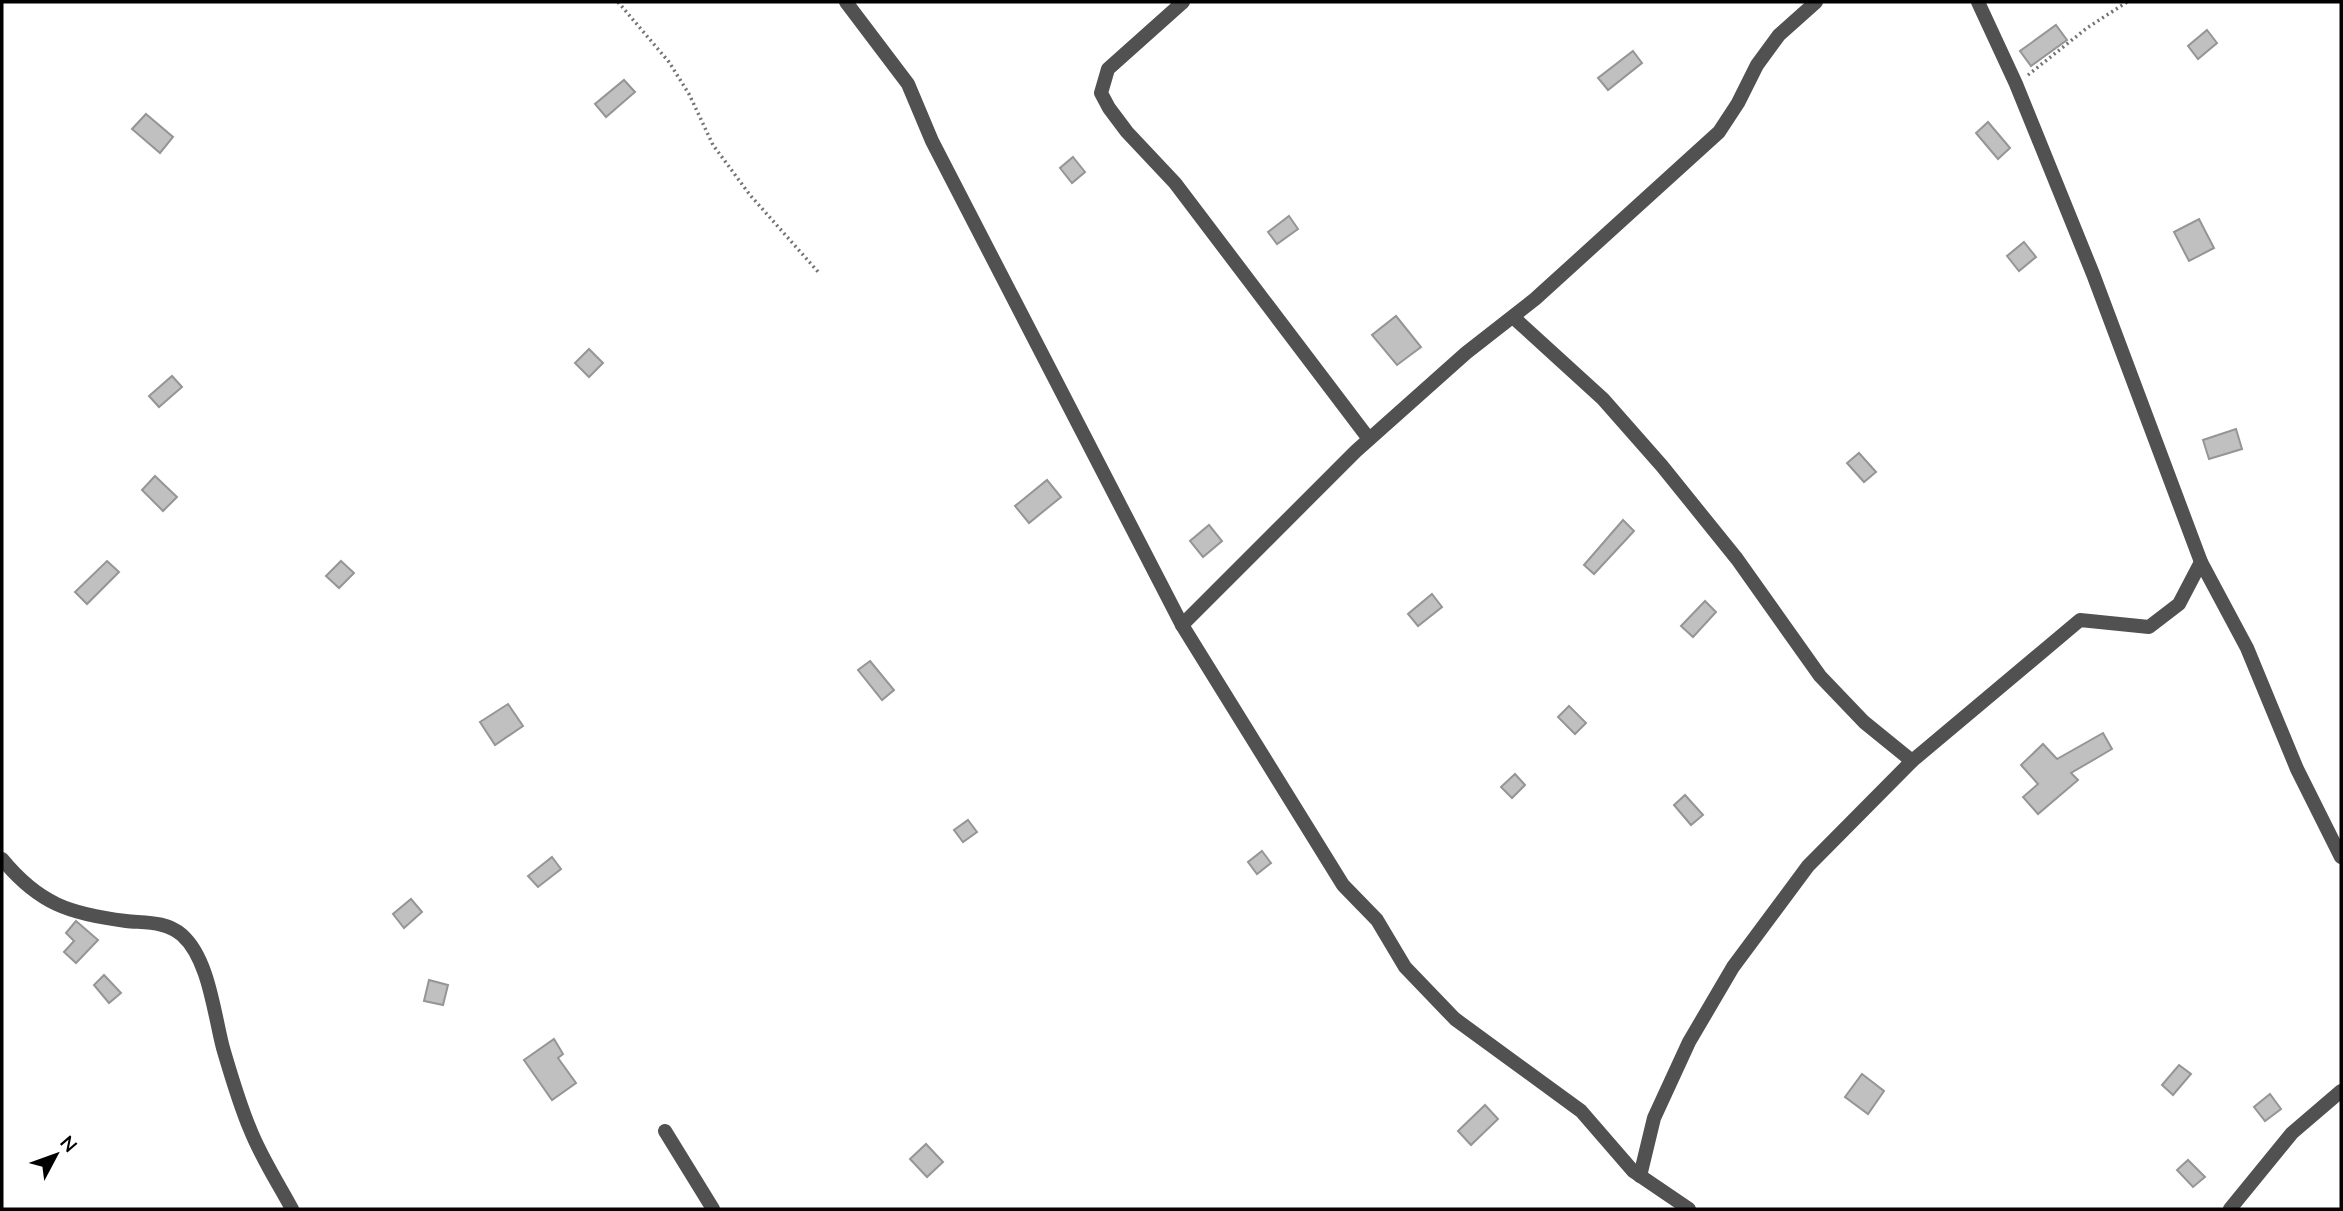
<svg xmlns="http://www.w3.org/2000/svg" width="2343" height="1211" font-family="'Nunito Sans',sans-serif">
  <style>
    .building { fill: #c0c0c0; stroke: #959595; stroke-width: 2 }
    .lines { fill: none; stroke-linecap: round; stroke-linejoin: round }
    .path { stroke: #737373; stroke-width: 3.5; stroke-dasharray: 2 3.5; stroke-linecap: butt }
    .street { stroke: #515151; stroke-width: 14 }
  </style>
  <rect width="100%" height="100%" fill="#fff"/>
  <g class="building">
    <polygon points="2056,25 2067,40 2031,66 2020,51"/>
    <polygon points="2207,30 2217,43 2198,59 2188,46"/>
    <polygon points="1633,51 1642,63 1608,90 1598,78"/>
    <polygon points="624,80 635,92 606,117 595,104"/>
    <polygon points="146,114 173,137 160,153 132,129"/>
    <polygon points="1988,122 2010,148 1998,159 1976,133"/>
    <polygon points="1073,157 1085,172 1072,183 1060,168"/>
    <polygon points="1289,216 1298,229 1277,244 1268,232"/>
    <polygon points="2199,219 2214,248 2189,261 2174,232"/>
    <polygon points="2024,242 2036,257 2019,271 2007,256"/>
    <polygon points="1396,316 1421,347 1397,365 1372,335"/>
    <polygon points="589,349 603,363 589,377 575,363"/>
    <polygon points="172,376 182,387 159,407 149,396"/>
    <polygon points="2236,429 2242,449 2209,459 2203,440"/>
    <polygon points="1859,453 1876,472 1864,482 1847,463"/>
    <polygon points="155,476 177,497 163,511 142,490"/>
    <polygon points="1047,480 1061,497 1029,523 1015,506"/>
    <polygon points="1623,520 1634,531 1594,574 1584,565"/>
    <polygon points="1209,525 1222,541 1203,557 1190,541"/>
    <polygon points="107,561 119,572 87,604 75,592"/>
    <polygon points="341,561 354,573 339,588 326,576"/>
    <polygon points="1432,594 1442,607 1418,626 1408,614"/>
    <polygon points="1705,601 1716,612 1693,637 1681,626"/>
    <polygon points="870,661 894,690 882,700 858,670"/>
    <polygon points="508,704 523,726 495,745 480,722"/>
    <polygon points="1569,706 1586,723 1575,734 1558,717"/>
    <polygon points="2103,733 2112,749 2071,773 2078,780 2038,814 2023,797 2038,784 2021,765 2043,744 2057,759"/>
    <polygon points="1515,774 1525,785 1512,798 1501,787"/>
    <polygon points="1685,795 1703,815 1691,825 1674,805"/>
    <polygon points="968,820 977,832 963,842 954,830"/>
    <polygon points="1262,851 1271,863 1257,874 1248,862"/>
    <polygon points="552,857 561,869 538,887 528,876"/>
    <polygon points="411,899 422,912 404,928 393,914"/>
    <polygon points="76,921 98,940 76,963 64,952 74,941 66,933"/>
    <polygon points="104,975 121,993 109,1003 94,985"/>
    <polygon points="429,980 448,985 443,1005 424,1001"/>
    <polygon points="554,1039 563,1054 558,1058 576,1083 552,1100 524,1060"/>
    <polygon points="2179,1065 2191,1074 2173,1095 2162,1085"/>
    <polygon points="1862,1074 1884,1091 1868,1114 1845,1097"/>
    <polygon points="2270,1094 2281,1109 2265,1121 2254,1107"/>
    <polygon points="1485,1105 1498,1119 1471,1145 1458,1131"/>
    <polygon points="926,1144 943,1162 927,1177 910,1159"/>
    <polygon points="2188,1160 2205,1177 2193,1187 2177,1170"/>
  </g>
  <g class="lines">
    <g class="path">
      <polyline points="618,2 669,62 689,94 713,145 750,195 820,274"/>
      <polyline points="2028,75 2087,28 2127,2"/>
    </g>
    <g class="street">
      <polyline points="846,2 908,84 932,141 1182,625 1343,885 1377,920 1405,967 1455,1019 1581,1111 1633,1171 1689,1209"/>
      <polyline points="1183,2 1108,69 1101,93 1109,108 1127,132 1175,183 1369,439"/>
      <polyline points="1978,2 2016,84 2093,274 2201,562 2247,648 2297,769 2341,857"/>
      <polyline points="1513,317 1603,399 1662,466 1737,559 1820,676 1864,722 1912,761"/>
      <polyline points="1182,625 1356,451 1466,353 1535,299 1719,132 1738,103 1757,65 1779,35 1816,2"/>
      <path d="M2,859C39,904 70,914 126,921C145,923 166,921 182,935C209,959 214,1014 223,1048C231,1075 239,1103 250,1129C261,1157 278,1183 292,1209"/>
      <polyline points="665,1131 713,1209"/>
      <polyline points="1640,1176 1654,1118 1689,1042 1733,967 1808,866 1912,761 2080,620 2149,627 2179,604 2201,562"/>
      <polyline points="2230,1209 2292,1133 2341,1091"/>
    </g>
  </g>
  <rect width="2343" height="1211" fill="none" stroke="#000000" stroke-width="7"/>
  <g transform="translate(56 1155) rotate(49)" stroke="#ffffff" stroke-width="5" paint-order="stroke">
  <path d="M0-5L12 26L0 18L-12 26Z" fill="#000000"/>
  <text y="-10" font-size="19" font-weight="bold" text-anchor="middle" fill="#000000">N</text>
  </g>
</svg>
